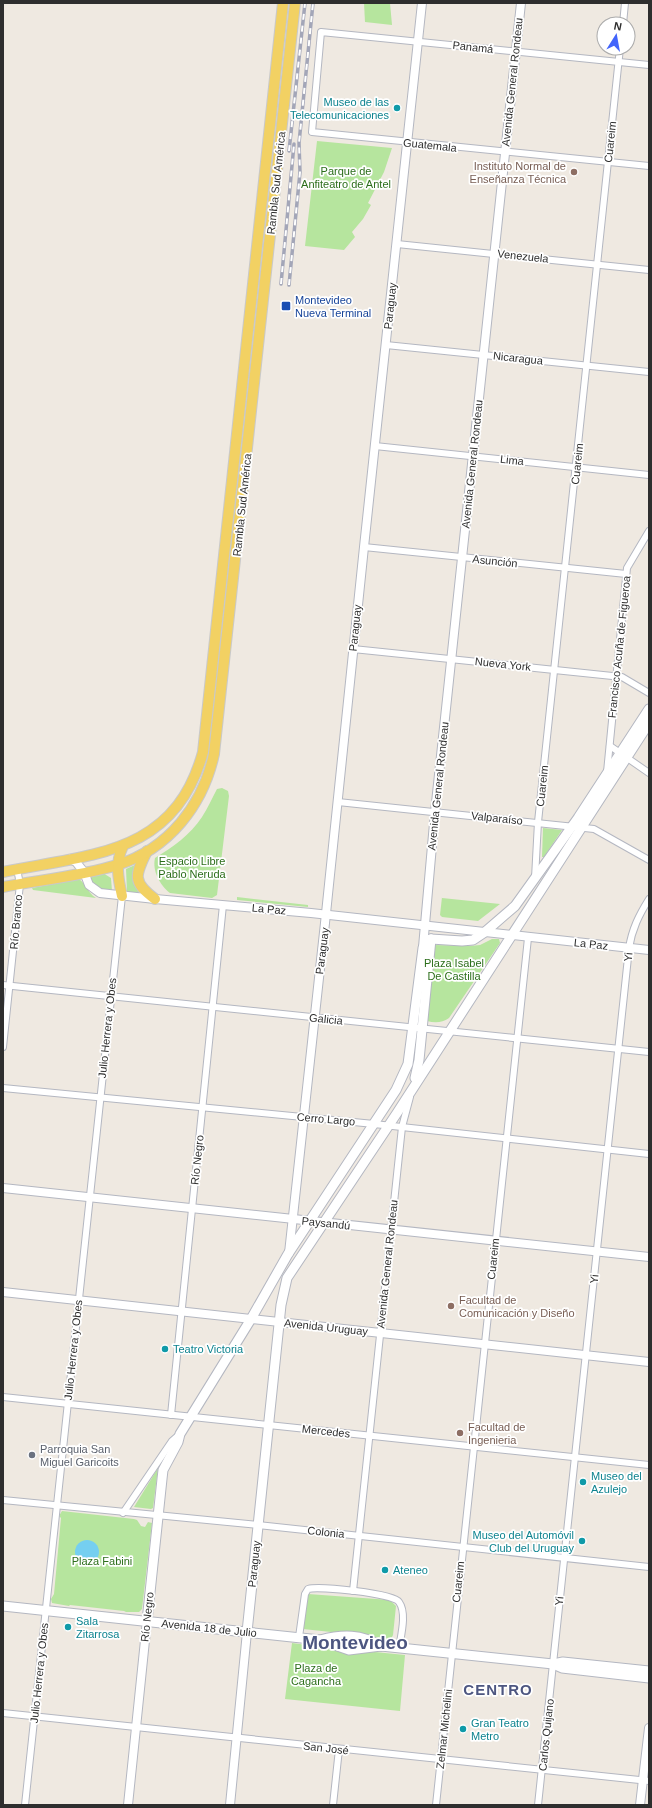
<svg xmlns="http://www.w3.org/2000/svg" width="652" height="1808" font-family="Arial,sans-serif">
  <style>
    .green { fill: #b6e59e }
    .water { fill: #75cff0 }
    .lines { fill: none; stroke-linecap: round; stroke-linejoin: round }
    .minor-casing { stroke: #b4b7c1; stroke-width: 8 }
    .tertiary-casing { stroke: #b4b7c1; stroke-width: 10 }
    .secondary-casing { stroke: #b4b7c1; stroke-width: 11 }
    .primary-casing { stroke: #c9c9c9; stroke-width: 12 }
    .minor { stroke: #fff; stroke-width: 6 }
    .tertiary { stroke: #fff; stroke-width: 8 }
    .secondary { stroke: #fff; stroke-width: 9 }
    .primary { stroke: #f2d163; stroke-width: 10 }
    .rail-casing { stroke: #a3a6b8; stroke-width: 3.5 }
    .rail { stroke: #fff; stroke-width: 2; stroke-dasharray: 6; stroke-linecap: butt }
    .culture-dot { fill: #0f9aa8; stroke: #fff; stroke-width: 1.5 }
    .education-dot { fill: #8d6e63; stroke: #fff; stroke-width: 1.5 }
    .transit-dot { fill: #1a4fb4; stroke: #fff; stroke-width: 1.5 }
    .worship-dot { fill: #6b7280; stroke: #fff; stroke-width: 1.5 }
    .labels { text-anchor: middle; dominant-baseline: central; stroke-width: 3.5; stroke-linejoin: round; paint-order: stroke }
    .street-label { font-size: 11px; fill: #2e2e2e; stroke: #fff }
    .culture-label { font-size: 11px; fill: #0d838f; stroke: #fff; text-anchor: start }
    .education-label { font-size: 11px; fill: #785e54; stroke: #fff; text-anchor: start }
    .park-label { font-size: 11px; fill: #2c6e1b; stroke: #fff }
    .transit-label { font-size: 11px; fill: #164399; stroke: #fff; text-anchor: start }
    .worship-label { font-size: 11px; fill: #5b616d; stroke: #fff; text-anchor: start }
    .district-label { font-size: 15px; font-weight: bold; letter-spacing: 1px; fill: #4d5680; stroke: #fff }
    .town-label { font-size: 19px; font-weight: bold; fill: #4d5680; stroke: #fff }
  </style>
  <rect width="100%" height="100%" fill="#efe9e1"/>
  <g class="green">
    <polygon points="364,3 390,3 392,25 365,22"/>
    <polygon points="317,141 392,148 384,172 368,203 371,205 363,219 352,232 355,237 344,250 305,246"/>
    <path d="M222,788L228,791L229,796L217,895L212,898L170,893C160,885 152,871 155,858C173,847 190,835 202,817C208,808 212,798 217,789Z"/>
    <polygon points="543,828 562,830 544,857 542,857"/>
    <path d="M135,865C132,878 133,884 143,895L127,892L126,869Z"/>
    <path d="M103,873L111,878L112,891C103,890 90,887 90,875Z"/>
    <path d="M79,879C85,883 87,892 96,898L33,890L32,888Z"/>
    <polygon points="237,897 308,905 308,907 237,900"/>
    <polygon points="442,897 442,898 500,904 478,921 442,917 440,915"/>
    <path d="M492,939H499L500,943L449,1018C442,1023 435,1023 427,1021L435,945L470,946L480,945Z"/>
    <polygon points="158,1468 153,1508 151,1509 134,1507"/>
    <polygon points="62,1511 134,1519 137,1520 141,1526 145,1527 148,1522 152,1523 142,1609 139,1612 126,1612 124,1611 70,1605 69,1606 52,1603 51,1599 54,1594 61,1518 59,1516"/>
    <polygon points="308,1594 390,1600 396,1606 393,1635 391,1639 371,1637 351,1632 331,1632 303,1629"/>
    <polygon points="292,1643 330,1648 348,1653 375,1652 405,1655 400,1711 285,1699"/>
  </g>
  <circle class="water" cx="87" cy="1552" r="12"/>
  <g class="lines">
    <defs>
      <g id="minor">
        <polyline points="623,24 625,3"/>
        <polyline points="649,65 321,32 312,132 649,166"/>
        <polyline points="397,244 649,270"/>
        <polyline points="386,345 649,372"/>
        <polyline points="375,446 649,475"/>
        <polyline points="364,547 626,574"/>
        <polyline points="353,649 622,677 649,693"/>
        <polyline points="610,746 649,773"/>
        <polyline points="607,772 627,568 649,531"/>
        <polyline points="338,802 594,829 649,860"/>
        <polyline points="535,878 538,822 620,48"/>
        <polyline points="3,985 649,1052"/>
        <polyline points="3,1047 20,884 17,869"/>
        <polyline points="3,1088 374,1124 649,1154"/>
        <polyline points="3,1397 649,1465"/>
        <polyline points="171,1415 223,905"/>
        <polyline points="3,1500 258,1525 649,1567"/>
        <polyline points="123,1513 172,1441 180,1434"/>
        <polyline points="353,1591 402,1127 410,1097"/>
        <path d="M299,1637L305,1594L308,1589C319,1586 393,1593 399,1602C407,1613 401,1635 399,1648"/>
        <polyline points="3,1713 649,1781"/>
        <polyline points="25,1805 122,896"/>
        <polyline points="333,1805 339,1749"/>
        <polyline points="436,1805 528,938"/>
        <path d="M538,1805L629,948C632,929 639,915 649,899"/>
      </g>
      <g id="tertiary">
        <polyline points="70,859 76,862 84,872 89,885 100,893 155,899 311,913 649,950"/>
        <polyline points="423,947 435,812 521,3"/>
        <polyline points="3,1188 649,1257"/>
        <polyline points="289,1253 325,923 364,547 422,3"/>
        <polyline points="3,1292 649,1362"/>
        <polyline points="128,1805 147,1621"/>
        <polyline points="230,1805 247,1632"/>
        <polyline points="640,1805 649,1728"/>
      </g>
      <g id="secondary">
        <polyline points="431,939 462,941 473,940 485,932 515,906 578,818 649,709"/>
        <polyline points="415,1078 419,1060 431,939"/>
        <polyline points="3,1606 320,1640 349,1650 381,1646 553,1664 563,1662 649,1671"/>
        <polyline points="147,1621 162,1479 163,1470 178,1442 180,1434 251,1319 288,1254 396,1090 408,1064 423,948 427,941 431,939"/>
        <polyline points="247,1632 281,1305 287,1278 397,1113 649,723"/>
        <path d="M320,1640C343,1634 361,1634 381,1646"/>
        <polyline points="553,1664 562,1668 649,1678"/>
      </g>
      <g id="primary">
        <path d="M147,851C135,875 132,882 155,899"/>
        <path d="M3,872C92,854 175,855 203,752L283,3"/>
        <path d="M3,887C40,880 82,876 117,865C169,849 203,805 214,754L295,3"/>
        <path d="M122,896C118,878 115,863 123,846"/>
      </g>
    </defs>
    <use href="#minor" class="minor-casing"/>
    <use href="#tertiary" class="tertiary-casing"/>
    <use href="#secondary" class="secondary-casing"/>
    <use href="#primary" class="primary-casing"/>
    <use href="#minor" class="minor"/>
    <use href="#tertiary" class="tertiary"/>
    <use href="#secondary" class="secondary"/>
    <use href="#primary" class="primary"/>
    <defs>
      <g id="rail">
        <polyline points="289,151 305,3"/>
        <polyline points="281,284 294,144"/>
        <polyline points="289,285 300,172 299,143 313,3"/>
      </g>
    </defs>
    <use href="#rail" class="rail-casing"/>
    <use href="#rail" class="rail"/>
  </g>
  <g class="culture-dot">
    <circle cx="397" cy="108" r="4"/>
    <circle cx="165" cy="1349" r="4"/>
    <circle cx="583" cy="1482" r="4"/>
    <circle cx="582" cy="1541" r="4"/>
    <circle cx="385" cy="1570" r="4"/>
    <circle cx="68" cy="1627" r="4"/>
    <circle cx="463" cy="1729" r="4"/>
  </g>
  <g class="education-dot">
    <circle cx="574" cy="172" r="4"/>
    <circle cx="451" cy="1306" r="4"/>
    <circle cx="460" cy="1433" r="4"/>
  </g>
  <rect class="transit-dot" x="281" y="301" width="10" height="10" rx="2"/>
  <circle class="worship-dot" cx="32" cy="1455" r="4"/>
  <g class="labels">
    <g class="street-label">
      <text transform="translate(473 47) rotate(6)">Panamá</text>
      <text transform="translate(512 82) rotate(-84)">Avenida General Rondeau</text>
      <text transform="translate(610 142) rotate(-84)">Cuareim</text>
      <text transform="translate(430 145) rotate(6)">Guatemala</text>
      <text transform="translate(276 183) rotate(-84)">Rambla Sud América</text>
      <text transform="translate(523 256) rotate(6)">Venezuela</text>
      <text transform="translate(390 306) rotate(-84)">Paraguay</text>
      <text transform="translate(518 358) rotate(6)">Nicaragua</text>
      <text transform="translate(512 460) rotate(6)">Lima</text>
      <text transform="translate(472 464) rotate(-84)">Avenida General Rondeau</text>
      <text transform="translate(577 464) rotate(-84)">Cuareim</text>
      <text transform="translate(242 505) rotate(-84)">Rambla Sud América</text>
      <text transform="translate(495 561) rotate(6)">Asunción</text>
      <text transform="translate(355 628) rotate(-84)">Paraguay</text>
      <text transform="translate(619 647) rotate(-84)">Francisco Acuña de Figueroa</text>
      <text transform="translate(503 664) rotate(6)">Nueva York</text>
      <text transform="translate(438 786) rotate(-84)">Avenida General Rondeau</text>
      <text transform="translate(542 786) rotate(-84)">Cuareim</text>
      <text transform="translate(497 818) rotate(6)">Valparaíso</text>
      <text transform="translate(269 909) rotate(5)">La Paz</text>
      <text transform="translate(16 922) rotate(-85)">Río Branco</text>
      <text transform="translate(591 944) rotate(6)">La Paz</text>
      <text transform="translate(322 951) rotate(-83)">Paraguay</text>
      <text transform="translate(628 957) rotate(-84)">Yi</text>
      <text transform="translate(326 1019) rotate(6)">Galicia</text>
      <text transform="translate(107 1028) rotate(-84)">Julio Herrera y Obes</text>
      <text transform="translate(326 1119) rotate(5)">Cerro Largo</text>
      <text transform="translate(197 1160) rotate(-84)">Río Negro</text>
      <text transform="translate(326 1223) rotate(6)">Paysandú</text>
      <text transform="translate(493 1259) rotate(-84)">Cuareim</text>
      <text transform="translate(387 1264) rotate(-84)">Avenida General Rondeau</text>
      <text transform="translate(594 1279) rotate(-84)">Yi</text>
      <text transform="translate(326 1327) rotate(6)">Avenida Uruguay</text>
      <text transform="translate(73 1350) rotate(-84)">Julio Herrera y Obes</text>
      <text transform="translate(326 1431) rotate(6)">Mercedes</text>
      <text transform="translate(326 1532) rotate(6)">Colonia</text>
      <text transform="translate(254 1564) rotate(-84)">Paraguay</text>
      <text transform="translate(458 1582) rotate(-84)">Cuareim</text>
      <text transform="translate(559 1601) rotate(-84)">Yi</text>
      <text transform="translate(147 1617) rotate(-84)">Río Negro</text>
      <text transform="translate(209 1628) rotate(6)">Avenida 18 de Julio</text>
      <text transform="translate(39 1673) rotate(-84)">Julio Herrera y Obes</text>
      <text transform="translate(444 1729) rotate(-84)">Zelmar Michelini</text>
      <text transform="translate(546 1735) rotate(-84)">Carlos Quijano</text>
      <text transform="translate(326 1748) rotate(6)">San José</text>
    </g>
    <g class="culture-label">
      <text x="389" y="102" text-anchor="end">Museo de las<tspan x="389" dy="13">Telecomunicaciones</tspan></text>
      <text x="173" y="1349">Teatro Victoria</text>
      <text x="591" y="1476">Museo del<tspan x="591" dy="13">Azulejo</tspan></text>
      <text x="574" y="1535" text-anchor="end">Museo del Automóvil<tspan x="574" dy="13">Club del Uruguay</tspan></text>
      <text x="393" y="1570">Ateneo</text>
      <text x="76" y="1621">Sala<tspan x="76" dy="13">Zitarrosa</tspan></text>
      <text x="471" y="1723">Gran Teatro<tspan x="471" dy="13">Metro</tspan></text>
    </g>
    <g class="education-label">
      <text x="566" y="166" text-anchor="end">Instituto Normal de<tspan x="566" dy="13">Enseñanza Técnica</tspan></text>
      <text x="459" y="1300">Facultad de<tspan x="459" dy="13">Comunicación y Diseño</tspan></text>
      <text x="468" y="1427">Facultad de<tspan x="468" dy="13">Ingenieria</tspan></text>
    </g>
    <g class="park-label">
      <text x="346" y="171">Parque de<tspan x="346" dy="13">Anfiteatro de Antel</tspan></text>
      <text x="192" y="861">Espacio Libre<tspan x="192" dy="13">Pablo Neruda</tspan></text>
      <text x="454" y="963">Plaza Isabel<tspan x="454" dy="13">De Castilla</tspan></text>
      <text x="102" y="1561">Plaza Fabini</text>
      <text x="316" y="1668">Plaza de<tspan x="316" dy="13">Cagancha</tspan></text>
    </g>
    <g class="transit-label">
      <text x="295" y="300">Montevideo<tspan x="295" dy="13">Nueva Terminal</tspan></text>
    </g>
    <g class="worship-label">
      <text x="40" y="1449">Parroquia San<tspan x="40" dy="13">Miguel Garicoits</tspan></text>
    </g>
    <g class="district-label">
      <text x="498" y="1689">CENTRO</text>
    </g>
    <g class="town-label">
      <text x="355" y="1642">Montevideo</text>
    </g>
  </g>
  <rect width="652" height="1808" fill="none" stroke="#2e2e2e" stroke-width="8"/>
  <g transform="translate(616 36) rotate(11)"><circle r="19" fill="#ffffff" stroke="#ababab"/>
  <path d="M0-3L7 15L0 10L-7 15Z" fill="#4264fb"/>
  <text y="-6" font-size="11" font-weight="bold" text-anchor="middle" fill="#2e2e2e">N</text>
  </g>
</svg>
